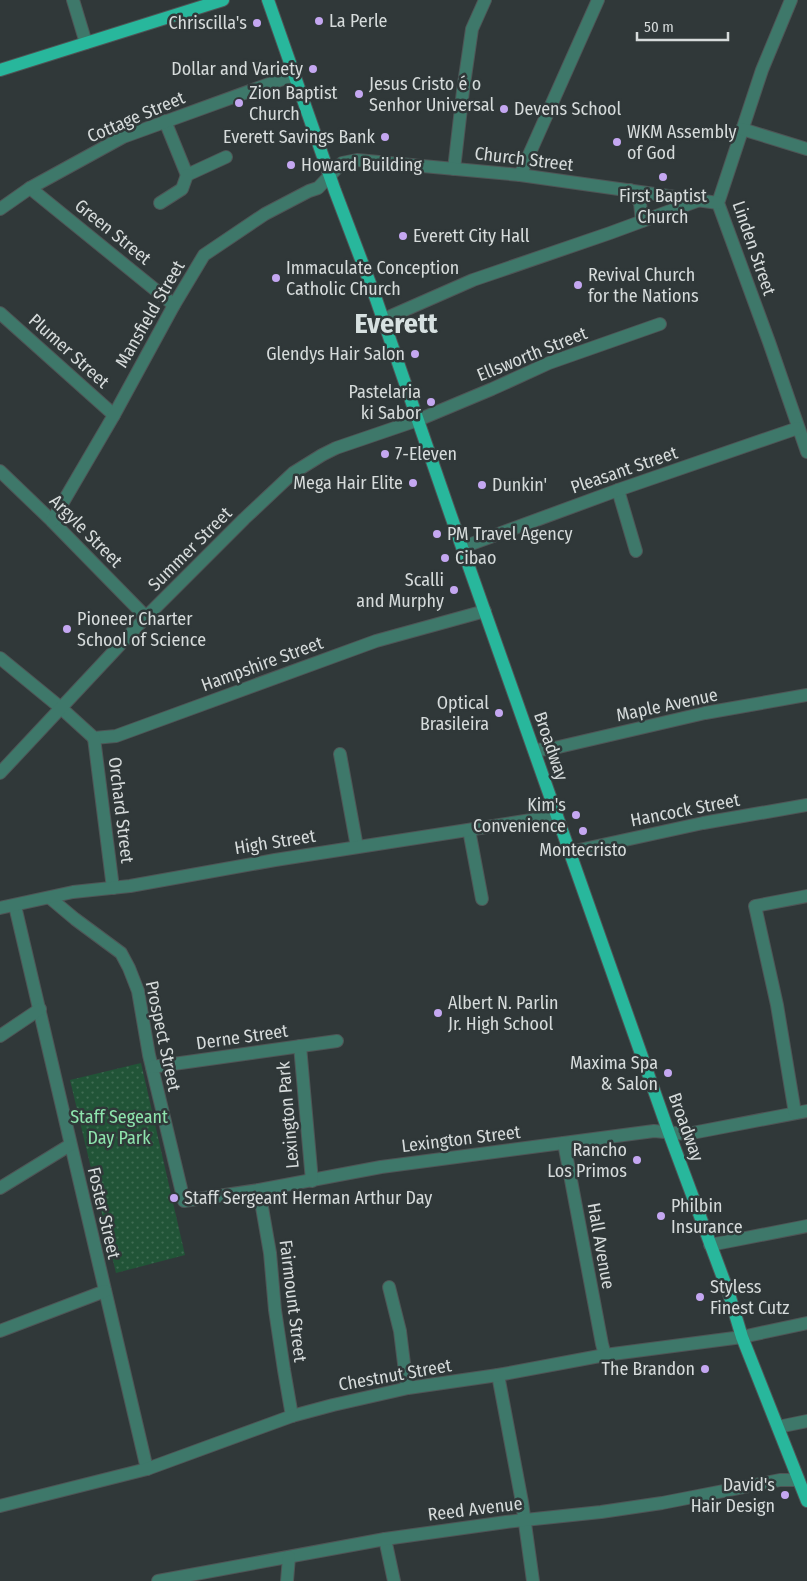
<svg xmlns="http://www.w3.org/2000/svg" width="807" height="1581" font-family="'Fira Sans Condensed',sans-serif">
  <style>
    .park { fill: url(#park-dots) }
    .lines { fill: none; stroke-linecap: round; stroke-linejoin: round }
    .minor-casing { stroke: #4e5556; stroke-width: 14 }
    .major-casing { stroke: #4e5556; stroke-width: 14 }
    .minor { stroke: #3e786a; stroke-width: 12 }
    .major { stroke: #28b79c; stroke-width: 12 }
    .poi-dot { fill: #c4a7f1; stroke: #303839; stroke-width: 2 }
    .labels { text-anchor: middle; dominant-baseline: central; stroke-width: 5; stroke-linejoin: round; paint-order: stroke }
    .poi-label { font-size: 18px; fill: #d6dbdb; stroke: #303839; text-anchor: start }
    .street-label { font-size: 18px; fill: #d6dbdb; stroke: #303839 }
    .park-label { font-size: 18px; fill: #8ee4ad; stroke: #303839 }
    .town-label { font-size: 28px; font-weight: bold; fill: #d7e1e1; stroke: #303839 }
  </style>
  <defs>
    <pattern id="park-dots" width="8" height="8" patternUnits="userSpaceOnUse" patternTransform="scale(1.25)"><rect width="8" height="8" fill="#215437"/><path d="M2 2h.1M6 6h.1" fill="none" stroke="#406c53" stroke-width="1.8" stroke-linecap="round"/></pattern>
  </defs>
  <rect width="100%" height="100%" fill="#303839"/>
  <polygon class="park" points="141,1063 185,1255 116,1273 70,1080"/>
  <g class="lines">
    <defs>
      <g id="minor">
        <polyline points="73,0 86,43"/>
        <polyline points="791,0 762,70 718,203 769,342 807,452"/>
        <polyline points="165,121 187,175 226,157"/>
        <polyline points="742,129 807,149"/>
        <polyline points="454,169 463,91 472,29 485,0"/>
        <polyline points="520,175 598,0"/>
        <polyline points="30,188 174,305"/>
        <polyline points="630,190 640,203 642,221"/>
        <polyline points="160,203 182,189 187,175"/>
        <polyline points="0,209 30,188 123,137 294,75"/>
        <polyline points="0,313 114,415"/>
        <polyline points="382,320 473,280 610,233 697,201"/>
        <polyline points="0,471 52,521 146,617"/>
        <polyline points="618,490 636,551"/>
        <polyline points="52,521 114,415 174,305 204,255 265,214 309,191 318,188 342,163 357,160 520,175 718,203"/>
        <polyline points="463,547 618,490 798,428"/>
        <polyline points="0,658 61,708 94,738 116,736 376,641 485,611"/>
        <polyline points="94,738 113,888"/>
        <polyline points="535,750 550,749 705,713 807,695"/>
        <polyline points="340,754 357,847"/>
        <polyline points="0,773 146,617 244,519 293,473 322,455 336,448 418,420 492,389 549,363 660,324"/>
        <polyline points="469,830 482,899"/>
        <polyline points="570,852 703,823 807,805"/>
        <polyline points="50,898 75,919 121,953 129,968 138,991 149,1055 184,1201 259,1190 381,1167 654,1131 687,1134 807,1111"/>
        <polyline points="15,906 147,1469"/>
        <polyline points="0,908 73,892 130,886 275,860 557,816"/>
        <polyline points="0,1036 40,1009"/>
        <polyline points="300,1046 312,1181"/>
        <polyline points="152,1067 337,1041"/>
        <polyline points="795,1113 777,1005 755,906 807,896"/>
        <polyline points="564,1143 602,1344 605,1355"/>
        <polyline points="0,1188 70,1145"/>
        <polyline points="259,1190 270,1253 275,1310 284,1370 292,1416"/>
        <polyline points="710,1245 807,1226"/>
        <polyline points="389,1287 400,1331 407,1388"/>
        <polyline points="0,1331 105,1291"/>
        <polyline points="498,1375 522,1502 533,1581"/>
        <polyline points="778,1427 807,1421"/>
        <polyline points="0,1506 147,1469 292,1416 333,1405 408,1388 498,1375 605,1355 742,1337 807,1323"/>
        <polyline points="385,1539 394,1581"/>
        <polyline points="158,1581 385,1539 506,1522 601,1512 662,1503 780,1480 798,1480"/>
        <polyline points="287,1581 289,1557"/>
      </g>
      <g id="major">
        <polyline points="268,0 335,191 376,299 451,516 669,1133 729,1294 742,1337 807,1501"/>
        <polyline points="0,70 223,0"/>
      </g>
    </defs>
    <use href="#minor" class="minor-casing"/>
    <use href="#major" class="major-casing"/>
    <use href="#minor" class="minor"/>
    <use href="#major" class="major"/>
  </g>
  <g class="poi-dot">
    <circle cx="319" cy="21" r="5"/>
    <circle cx="257" cy="23" r="5"/>
    <circle cx="313" cy="69" r="5"/>
    <circle cx="359" cy="94" r="5"/>
    <circle cx="239" cy="103" r="5"/>
    <circle cx="504" cy="109" r="5"/>
    <circle cx="385" cy="137" r="5"/>
    <circle cx="617" cy="142" r="5"/>
    <circle cx="291" cy="165" r="5"/>
    <circle cx="663" cy="177" r="5"/>
    <circle cx="403" cy="236" r="5"/>
    <circle cx="276" cy="278" r="5"/>
    <circle cx="578" cy="285" r="5"/>
    <circle cx="415" cy="354" r="5"/>
    <circle cx="431" cy="402" r="5"/>
    <circle cx="385" cy="454" r="5"/>
    <circle cx="413" cy="483" r="5"/>
    <circle cx="482" cy="485" r="5"/>
    <circle cx="437" cy="534" r="5"/>
    <circle cx="445" cy="558" r="5"/>
    <circle cx="454" cy="590" r="5"/>
    <circle cx="67" cy="629" r="5"/>
    <circle cx="499" cy="713" r="5"/>
    <circle cx="576" cy="815" r="5"/>
    <circle cx="583" cy="831" r="5"/>
    <circle cx="438" cy="1013" r="5"/>
    <circle cx="668" cy="1073" r="5"/>
    <circle cx="637" cy="1160" r="5"/>
    <circle cx="174" cy="1198" r="5"/>
    <circle cx="661" cy="1216" r="5"/>
    <circle cx="700" cy="1297" r="5"/>
    <circle cx="705" cy="1369" r="5"/>
    <circle cx="785" cy="1495" r="5"/>
  </g>
  <g class="labels">
    <g class="poi-label">
      <text x="329" y="21">La Perle</text>
      <text x="247" y="23" text-anchor="end">Chriscilla's</text>
      <text x="303" y="69" text-anchor="end">Dollar and Variety</text>
      <text x="369" y="84">Jesus Cristo é o<tspan x="369" dy="21">Senhor Universal</tspan></text>
      <text x="249" y="93">Zion Baptist<tspan x="249" dy="21">Church</tspan></text>
      <text x="514" y="109">Devens School</text>
      <text x="627" y="132">WKM Assembly<tspan x="627" dy="21">of God</tspan></text>
      <text x="375" y="137" text-anchor="end">Everett Savings Bank</text>
      <text x="301" y="165">Howard Building</text>
      <text x="663" y="196" text-anchor="middle">First Baptist<tspan x="663" dy="21">Church</tspan></text>
      <text x="413" y="236">Everett City Hall</text>
      <text x="286" y="268">Immaculate Conception<tspan x="286" dy="21">Catholic Church</tspan></text>
      <text x="588" y="275">Revival Church<tspan x="588" dy="21">for the Nations</tspan></text>
      <text x="405" y="354" text-anchor="end">Glendys Hair Salon</text>
      <text x="421" y="392" text-anchor="end">Pastelaria<tspan x="421" dy="21">ki Sabor</tspan></text>
      <text x="395" y="454">7-Eleven</text>
      <text x="403" y="483" text-anchor="end">Mega Hair Elite</text>
      <text x="492" y="485">Dunkin'</text>
      <text x="447" y="534">PM Travel Agency</text>
      <text x="455" y="558">Cibao</text>
      <text x="444" y="580" text-anchor="end">Scalli<tspan x="444" dy="21">and Murphy</tspan></text>
      <text x="77" y="619">Pioneer Charter<tspan x="77" dy="21">School of Science</tspan></text>
      <text x="489" y="703" text-anchor="end">Optical<tspan x="489" dy="21">Brasileira</tspan></text>
      <text x="566" y="805" text-anchor="end">Kim's<tspan x="566" dy="21">Convenience</tspan></text>
      <text x="583" y="850" text-anchor="middle">Montecristo</text>
      <text x="448" y="1003">Albert N. Parlin<tspan x="448" dy="21">Jr. High School</tspan></text>
      <text x="658" y="1063" text-anchor="end">Maxima Spa<tspan x="658" dy="21">&amp; Salon</tspan></text>
      <text x="627" y="1150" text-anchor="end">Rancho<tspan x="627" dy="21">Los Primos</tspan></text>
      <text x="184" y="1198">Staff Sergeant Herman Arthur Day</text>
      <text x="671" y="1206">Philbin<tspan x="671" dy="21">Insurance</tspan></text>
      <text x="710" y="1287">Styless<tspan x="710" dy="21">Finest Cutz</tspan></text>
      <text x="695" y="1369" text-anchor="end">The Brandon</text>
      <text x="775" y="1485" text-anchor="end">David's<tspan x="775" dy="21">Hair Design</tspan></text>
    </g>
    <g class="street-label">
      <text transform="translate(136 117) rotate(-23)">Cottage Street</text>
      <text transform="translate(524 159) rotate(7)">Church Street</text>
      <text transform="translate(113 232) rotate(39)">Green Street</text>
      <text transform="translate(754 248) rotate(71)">Linden Street</text>
      <text transform="translate(150 314) rotate(-60)">Mansfield Street</text>
      <text transform="translate(69 351) rotate(42)">Plumer Street</text>
      <text transform="translate(532 354) rotate(-22)">Ellsworth Street</text>
      <text transform="translate(624 470) rotate(-19)">Pleasant Street</text>
      <text transform="translate(86 531) rotate(45)">Argyle Street</text>
      <text transform="translate(190 549) rotate(-45)">Summer Street</text>
      <text transform="translate(262 664) rotate(-20)">Hampshire Street</text>
      <text transform="translate(667 705) rotate(-12)">Maple Avenue</text>
      <text transform="translate(551 746) rotate(71)">Broadway</text>
      <text transform="translate(121 810) rotate(83)">Orchard Street</text>
      <text transform="translate(685 810) rotate(-11)">Hancock Street</text>
      <text transform="translate(275 842) rotate(-9)">High Street</text>
      <text transform="translate(163 1036) rotate(78)">Prospect Street</text>
      <text transform="translate(242 1037) rotate(-8)">Derne Street</text>
      <text transform="translate(288 1115) rotate(-95)">Lexington Park</text>
      <text transform="translate(686 1127) rotate(70)">Broadway</text>
      <text transform="translate(461 1139) rotate(-7)">Lexington Street</text>
      <text transform="translate(104 1213) rotate(77)">Foster Street</text>
      <text transform="translate(601 1246) rotate(80)">Hall Avenue</text>
      <text transform="translate(293 1301) rotate(83)">Fairmount Street</text>
      <text transform="translate(395 1375) rotate(-10)">Chestnut Street</text>
      <text transform="translate(475 1509) rotate(-7)">Reed Avenue</text>
    </g>
    <g class="park-label">
      <text x="119" y="1117">Staff Segeant<tspan x="119" dy="21">Day Park</tspan></text>
    </g>
    <g class="town-label">
      <text x="396" y="323">Everett</text>
    </g>
  </g>
  <path d="M637 32v8h91v-8" fill="none" stroke="#d6dbdb" stroke-width="2.5"/>
  <text x="644" y="32" font-size="15" fill="#d6dbdb" stroke="#303839" stroke-width="4" paint-order="stroke">50 m</text>
</svg>
